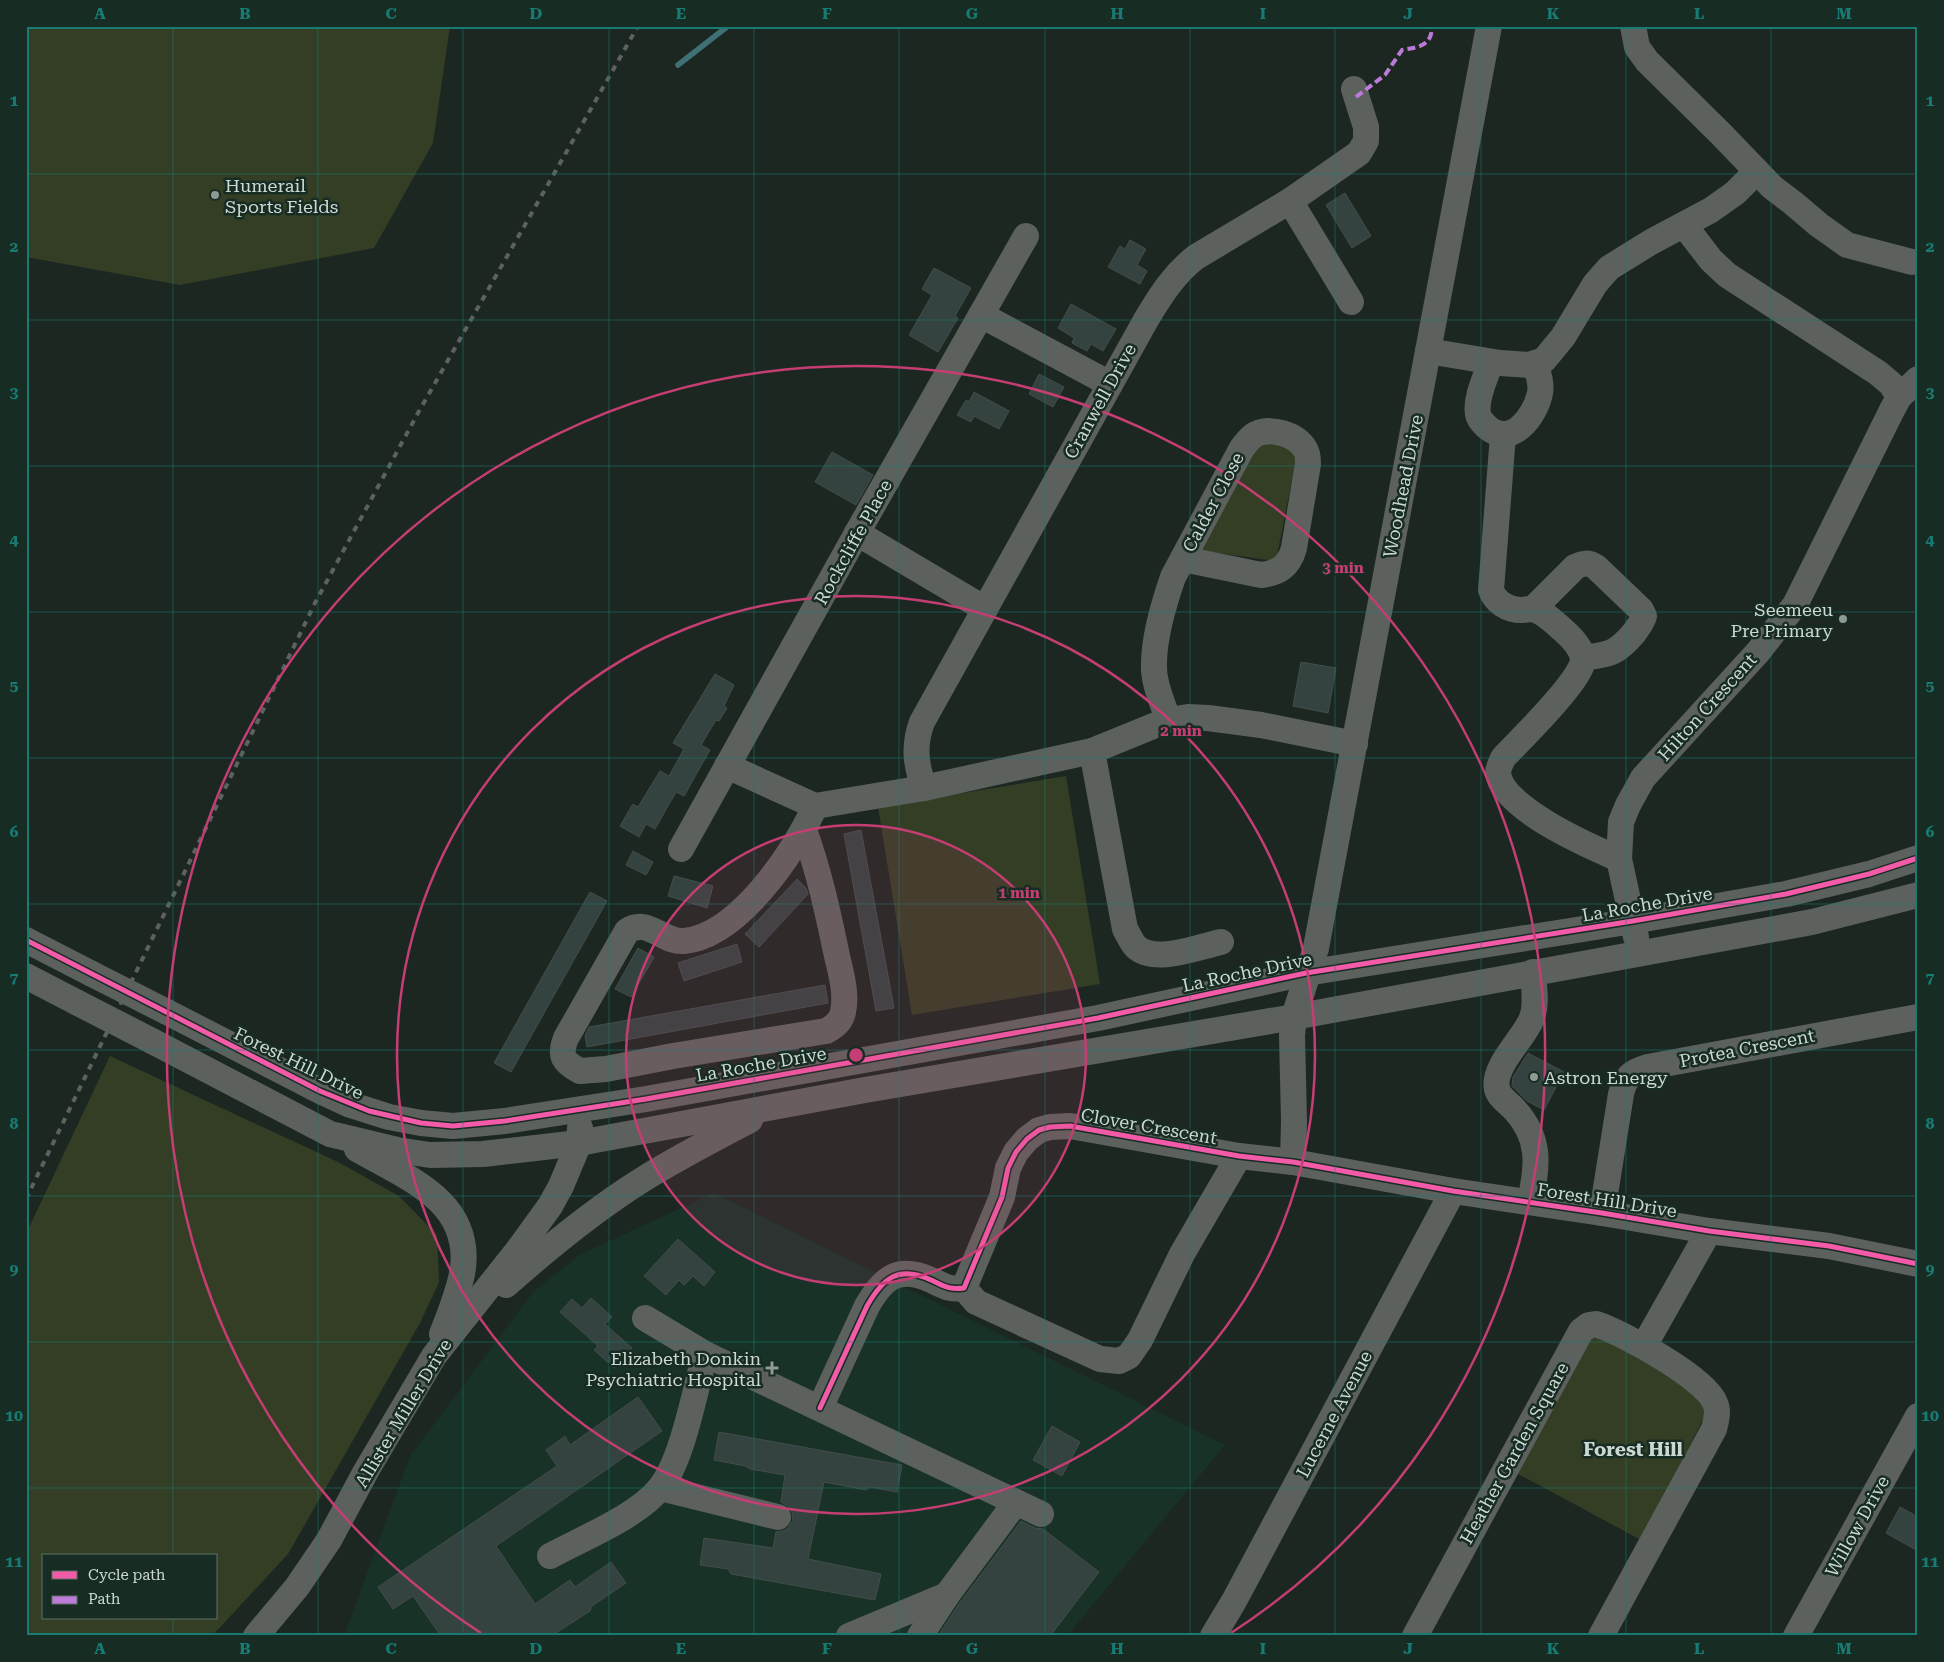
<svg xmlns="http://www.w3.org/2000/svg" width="1944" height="1662" font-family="'Roboto Serif',serif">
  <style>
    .built { fill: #183227 }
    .green { fill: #343e25; fill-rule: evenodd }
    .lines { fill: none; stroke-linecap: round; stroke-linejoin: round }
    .stream { stroke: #3f7075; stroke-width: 5.5 }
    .building { fill: #34433f; stroke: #434d4a }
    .minor { stroke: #5d615e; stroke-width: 26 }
    .rail { stroke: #5d625f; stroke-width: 4; stroke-dasharray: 6 6; stroke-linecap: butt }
    .minor-bridge { stroke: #5d615e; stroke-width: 26 }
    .quiet { stroke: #bd7bd9; stroke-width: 4; stroke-dasharray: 8 4; stroke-linecap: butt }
    .cycleway-casing { stroke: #172c23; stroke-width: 8 }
    .cycleway { stroke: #f35aa7; stroke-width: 5 }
    .grid { fill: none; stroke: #187b73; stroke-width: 1; stroke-opacity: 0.55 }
    .ring { fill: none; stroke: #c43e73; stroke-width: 2.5 }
    .poi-dot { fill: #8e9a94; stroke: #172c23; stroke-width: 2 }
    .labels { text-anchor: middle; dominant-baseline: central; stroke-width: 5; stroke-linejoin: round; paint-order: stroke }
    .poi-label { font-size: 18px; fill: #ccd8d2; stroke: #172c23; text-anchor: start }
    .street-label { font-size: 18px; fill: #ccd8d2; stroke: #172c23 }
    .neighbourhood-label { font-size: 19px; font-weight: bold; fill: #ccd8d2; stroke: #172c23 }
    .centre { fill: #c43e73; stroke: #172c23; stroke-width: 2.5 }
    .ring-label { font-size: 15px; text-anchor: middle; font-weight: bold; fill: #c43e73; stroke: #172c23; stroke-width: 5; stroke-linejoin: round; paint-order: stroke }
    .neatline { fill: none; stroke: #187b73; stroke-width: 2 }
    .grid-label { font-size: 16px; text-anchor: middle; font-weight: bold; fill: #187b73 }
  </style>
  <rect width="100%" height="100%" fill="#1c2722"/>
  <polygon class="built" points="714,1193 1225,1445 1067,1636 344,1636 410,1456 534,1291 581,1254"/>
  <g class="green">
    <polygon points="26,26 450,26 433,143 374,248 180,285 26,257"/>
    <polygon points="1256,440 1289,445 1296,460 1276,561 1196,550"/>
    <polygon points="1066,776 1100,984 912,1015 878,807"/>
    <path d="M110,1056L338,1162L399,1196L437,1235L439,1282L420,1323L288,1554L212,1636H26V1234ZM44,1556H216V1618H44Z"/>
    <polygon points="1585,1334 1641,1349 1711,1404 1641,1540 1509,1469"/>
  </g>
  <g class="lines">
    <polyline class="stream" points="678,65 728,26"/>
  </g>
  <g class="building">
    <polygon points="1345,193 1371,236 1352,248 1326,205"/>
    <polygon points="1130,240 1146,249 1137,265 1147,271 1140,284 1108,267 1120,246 1125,249"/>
    <polygon points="934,268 971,288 955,316 958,318 938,352 909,335 932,295 922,289"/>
    <polygon points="1071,304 1116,329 1103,351 1091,344 1087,351 1072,343 1074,338 1058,328"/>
    <polygon points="1039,374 1064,387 1053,407 1029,394"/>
    <polygon points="974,392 1009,411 999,429 974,416 971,422 957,415 966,400 969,402"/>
    <polygon points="832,452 873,475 856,505 815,482"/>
    <polygon points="1301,662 1336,668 1328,713 1293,706"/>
    <polygon points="715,674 734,685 724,706 727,708 719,721 716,720 701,745 710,750 684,796 676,792 655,829 646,824 639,837 620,826 633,804 638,807 660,771 669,776 684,749 673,743"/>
    <polygon points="861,830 894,1008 876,1011 844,834"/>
    <polygon points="633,851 653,862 646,875 626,865"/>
    <polygon points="674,876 713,886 707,908 668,896"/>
    <polygon points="797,879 806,888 808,894 759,947 745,934"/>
    <polygon points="590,892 607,901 511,1072 494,1063"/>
    <polygon points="737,944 742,962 684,981 678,963"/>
    <polygon points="638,948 654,957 631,997 615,989"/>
    <polygon points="825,985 828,1003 587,1047 585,1036 589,1027"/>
    <polygon points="1528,1053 1564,1072 1544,1110 1527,1101 1512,1086 1513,1077"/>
    <polygon points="678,1239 715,1272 704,1286 693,1276 684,1285 679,1280 666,1295 644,1276"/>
    <polygon points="591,1298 612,1317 605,1324 632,1348 614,1368 594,1350 598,1346 560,1312 572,1299 582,1308"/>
    <polygon points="638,1397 662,1431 496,1546 535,1604 570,1580 575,1587 611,1562 626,1583 592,1606 590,1611 551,1636 441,1636 413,1596 393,1609 378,1587 557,1466 546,1450 565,1436 570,1445"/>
    <polygon points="1052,1426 1080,1442 1062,1476 1033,1460"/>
    <polygon points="719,1432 902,1465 897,1492 870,1487 866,1490 824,1482 808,1559 881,1574 875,1600 731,1574 728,1569 700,1565 704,1538 773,1548 776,1532 783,1531 788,1528 793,1520 792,1512 789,1507 781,1502 785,1475 750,1469 745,1466 714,1460"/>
    <polygon points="1900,1507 1918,1517 1918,1551 1886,1533"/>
    <polygon points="1021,1521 1035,1528 1043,1529 1099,1572 1050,1636 938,1636 959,1604"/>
  </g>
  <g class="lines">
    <g class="minor">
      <polyline points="1633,26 1637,47 1647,61 1722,135 1772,187 1793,203 1819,225 1847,245 1912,262"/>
      <polyline points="1290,201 1351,302"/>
      <polyline points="1684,225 1711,260 1727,275 1878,373 1891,384 1899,397"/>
      <polyline points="981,315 1110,384"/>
      <polyline points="1428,351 1500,363 1530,365 1544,360 1563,337 1595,284 1609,268 1651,242 1711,210 1735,193 1756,172"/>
      <path d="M1491,362C1486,377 1475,398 1478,414C1479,420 1483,423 1487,427C1511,448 1535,417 1540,393C1542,383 1538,373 1535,363"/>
      <path d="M1503,435L1491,590C1495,602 1508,610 1521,610C1524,610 1529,609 1532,609C1543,611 1555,623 1563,630C1571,637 1581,648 1583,658C1586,676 1517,743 1503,758C1501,763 1498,768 1498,773C1501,808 1591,847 1619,859"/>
      <polyline points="857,533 985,609"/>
      <path d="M1533,609L1575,567C1583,563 1588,562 1596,567L1641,610L1644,616C1642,623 1638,627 1634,633C1616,654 1610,654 1583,658"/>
      <path d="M1168,720C1163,703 1153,683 1154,664C1154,637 1164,603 1173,577L1242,448C1246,443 1250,437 1256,434C1271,427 1296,434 1305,449C1308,453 1308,459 1308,464L1294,548C1289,566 1279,573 1261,575L1183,559"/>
      <path d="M1092,751L1125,929C1128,934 1131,941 1135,946C1154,965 1197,947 1221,942"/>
      <polyline points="727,766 815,806 924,788 1092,751 1168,720 1188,717 1208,718 1261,725 1355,744"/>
      <path d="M924,788C916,765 913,746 922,722L1147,318C1161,295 1174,274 1196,257L1290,201L1359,153L1366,141V127L1354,89"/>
      <path d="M804,830C819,871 828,913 837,956C841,973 847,994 843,1012C841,1022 834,1027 826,1031L673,1056L606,1069L580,1071C563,1062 559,1056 566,1038L627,931C648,917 663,943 684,941C738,936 795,852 815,806"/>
      <polyline points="681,849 857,533 1026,236"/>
      <polyline points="1636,937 1619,859 1621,822 1628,805 1643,778 1758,652 1795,605 1892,410 1899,397 1918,379"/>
      <polyline points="26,940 92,974"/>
      <polyline points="26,976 78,1003"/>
      <polyline points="167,1012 320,1091 348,1104 389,1117 421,1123 453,1126 505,1121 646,1099 1098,1018 1306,973 1633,921 1786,894 1869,874 1918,858"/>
      <polyline points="152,1041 330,1134 397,1150 430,1155 483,1154 579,1143 865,1090 1294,1017 1812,922 1918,895"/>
      <path d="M357,1149C405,1177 471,1200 463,1268C460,1289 450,1314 442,1334"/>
      <polyline points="1293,1162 1294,1121 1292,1035 1294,1017 1316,948 1489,26"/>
      <path d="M1530,1202C1538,1165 1541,1138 1514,1109C1508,1103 1499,1097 1497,1089C1492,1066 1524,1039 1532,1018C1537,1004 1534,987 1533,972"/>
      <path d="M1602,1213L1621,1094C1625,1077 1631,1072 1648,1067L1918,1017"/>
      <path d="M506,1285C549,1247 594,1210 642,1180C677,1158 714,1139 750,1120"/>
      <polyline points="964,1288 976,1302 1100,1359 1119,1361 1129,1356 1140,1340 1182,1254 1239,1156"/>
      <polyline points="645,1318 705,1354 1041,1514"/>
      <polyline points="1644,1346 1709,1231"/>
      <path d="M820,1408L867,1306C883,1278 898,1265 931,1280C944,1286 949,1290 964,1288L1002,1197L1008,1168L1016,1152L1027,1139L1039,1130L1050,1127L1070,1126L1239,1156L1293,1162L1453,1191L1602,1213L1709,1231L1829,1246L1918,1264"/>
      <polyline points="660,1488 778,1517"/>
      <path d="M550,1556C583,1538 638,1516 660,1488C683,1459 695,1390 705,1354"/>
      <polyline points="256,1636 297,1587 329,1540 366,1471 434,1356 518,1250 550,1206 561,1186 579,1143 580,1128"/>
      <polyline points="849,1636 947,1595"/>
      <polyline points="920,1636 947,1595 1016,1502"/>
      <polyline points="1213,1636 1234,1601 1453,1191"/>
      <path d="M1415,1636L1581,1331L1589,1325L1596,1324C1621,1332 1706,1378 1715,1403C1719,1411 1716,1421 1714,1429L1601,1636"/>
      <polyline points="1796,1636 1918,1416"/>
    </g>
    <polyline class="rail" points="26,1199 315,603 418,413 638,26"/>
    <g class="minor-bridge">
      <polyline points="92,974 167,1012"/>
      <polyline points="78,1003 152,1041"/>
    </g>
    <path class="quiet" d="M1356,97L1385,75L1402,50C1419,47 1432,46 1432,26"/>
    <defs>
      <g id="cycleway">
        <polyline points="26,940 320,1091 369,1111 421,1123 453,1126 505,1121 646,1099 1098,1018 1306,973 1633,921 1786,894 1869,874 1918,858"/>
        <path d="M820,1408L867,1306C883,1278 898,1265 931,1280C944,1286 949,1290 964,1288L1002,1197L1008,1168L1016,1152L1027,1139L1039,1130L1050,1127L1070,1126L1239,1156L1293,1162L1453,1191L1602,1213L1709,1231L1829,1246L1918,1264"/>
      </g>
    </defs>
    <use href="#cycleway" class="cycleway-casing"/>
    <use href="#cycleway" class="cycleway"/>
  </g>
  <path class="grid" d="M173,26V1556M318,26V1636M463,26V1636M609,26V1636M754,26V1636M899,26V1636M1045,26V1636M1190,26V1636M1335,26V1636M1481,26V1636M1626,26V1636M1771,26V1636M26,174H1918M26,320H1918M26,466H1918M26,612H1918M26,758H1918M26,904H1918M26,1050H1918M26,1196H1918M26,1342H1918M26,1488H1918M173,1618V1636"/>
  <circle cx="856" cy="1055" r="230" fill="#c43e73" fill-opacity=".12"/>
  <g class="ring">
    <circle cx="856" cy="1055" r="230"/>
    <circle cx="856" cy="1055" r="459"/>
    <path d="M481 1633A689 689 0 1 1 1231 1633"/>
  </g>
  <g class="poi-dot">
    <circle cx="215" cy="195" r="5"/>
    <circle cx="1843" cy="619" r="5"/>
    <circle cx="1534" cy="1077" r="5"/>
    <path d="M769.5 1360.5h5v5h5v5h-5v5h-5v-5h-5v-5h5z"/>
  </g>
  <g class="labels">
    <g class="poi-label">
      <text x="225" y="185">Humerail<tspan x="225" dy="21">Sports Fields</tspan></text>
      <text x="1833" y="609" text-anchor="end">Seemeeu<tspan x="1833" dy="21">Pre Primary</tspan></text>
      <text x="1544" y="1077">Astron Energy</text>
      <text x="761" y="1358" text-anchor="end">Elizabeth Donkin<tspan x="761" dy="21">Psychiatric Hospital</tspan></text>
    </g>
    <g class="street-label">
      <text transform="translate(1100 401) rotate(-61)">Cranwell Drive</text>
      <text transform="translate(1403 486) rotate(-79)">Woodhead Drive</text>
      <text transform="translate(1213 502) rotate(-62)">Calder Close</text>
      <text transform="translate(853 542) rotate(-61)">Rockcliffe Place</text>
      <text transform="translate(1707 707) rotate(-48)">Hilton Crescent</text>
      <text transform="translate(1647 904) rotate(-10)">La Roche Drive</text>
      <text transform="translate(1247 972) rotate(-12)">La Roche Drive</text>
      <text transform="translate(1747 1048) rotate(-11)">Protea Crescent</text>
      <text transform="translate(299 1063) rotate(26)">Forest Hill Drive</text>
      <text transform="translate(761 1064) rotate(-10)">La Roche Drive</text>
      <text transform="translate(1149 1126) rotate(10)">Clover Crescent</text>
      <text transform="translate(1607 1200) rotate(9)">Forest Hill Drive</text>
      <text transform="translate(403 1413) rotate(-59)">Allister Miller Drive</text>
      <text transform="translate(1334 1414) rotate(-62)">Lucerne Avenue</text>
      <text transform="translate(1514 1453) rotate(-61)">Heather Garden Square</text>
      <text transform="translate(1857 1526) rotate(-61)">Willow Drive</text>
    </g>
    <g class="neighbourhood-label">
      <text x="1633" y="1449">Forest Hill</text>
    </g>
  </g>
  <circle cx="856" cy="1055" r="8" class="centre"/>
  <g class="ring-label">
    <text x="1343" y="573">3 min</text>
    <text x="1181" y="736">2 min</text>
    <text x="1019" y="898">1 min</text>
  </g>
  <rect width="1944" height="1662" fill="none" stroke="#172c23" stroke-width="55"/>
  <rect x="42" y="1554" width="175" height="65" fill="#172c23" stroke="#5f7169"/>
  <rect x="52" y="1571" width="25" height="8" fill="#f35aa7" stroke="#5f7169"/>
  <text x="88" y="1580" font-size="15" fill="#ccd8d2">Cycle path</text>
  <rect x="52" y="1596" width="25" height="8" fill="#bd7bd9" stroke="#5f7169"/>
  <text x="88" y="1604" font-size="15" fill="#ccd8d2">Path</text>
  <rect x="28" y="28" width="1888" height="1606" class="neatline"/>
  <g class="grid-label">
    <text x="100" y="19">A</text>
    <text x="245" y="19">B</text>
    <text x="391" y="19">C</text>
    <text x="536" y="19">D</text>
    <text x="681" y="19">E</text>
    <text x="827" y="19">F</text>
    <text x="972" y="19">G</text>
    <text x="1117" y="19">H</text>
    <text x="1263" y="19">I</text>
    <text x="1408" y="19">J</text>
    <text x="1553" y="19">K</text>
    <text x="1699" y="19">L</text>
    <text x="1844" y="19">M</text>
    <text x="14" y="106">1</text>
    <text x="1930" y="106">1</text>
    <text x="14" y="252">2</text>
    <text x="1930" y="252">2</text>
    <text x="14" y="398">3</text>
    <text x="1930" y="398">3</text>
    <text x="14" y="545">4</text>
    <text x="1930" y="545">4</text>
    <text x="14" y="691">5</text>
    <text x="1930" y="691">5</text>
    <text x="14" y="837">6</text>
    <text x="1930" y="837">6</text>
    <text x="14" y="983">7</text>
    <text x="1930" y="983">7</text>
    <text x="14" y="1129">8</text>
    <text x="1930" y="1129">8</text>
    <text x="14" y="1275">9</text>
    <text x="1930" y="1275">9</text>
    <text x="14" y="1421">10</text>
    <text x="1930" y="1421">10</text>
    <text x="14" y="1567">11</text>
    <text x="1930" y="1567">11</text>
    <text x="100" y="1654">A</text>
    <text x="245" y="1654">B</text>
    <text x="391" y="1654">C</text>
    <text x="536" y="1654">D</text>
    <text x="681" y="1654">E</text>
    <text x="827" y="1654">F</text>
    <text x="972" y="1654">G</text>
    <text x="1117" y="1654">H</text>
    <text x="1263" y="1654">I</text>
    <text x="1408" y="1654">J</text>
    <text x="1553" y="1654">K</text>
    <text x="1699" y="1654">L</text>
    <text x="1844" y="1654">M</text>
  </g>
</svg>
